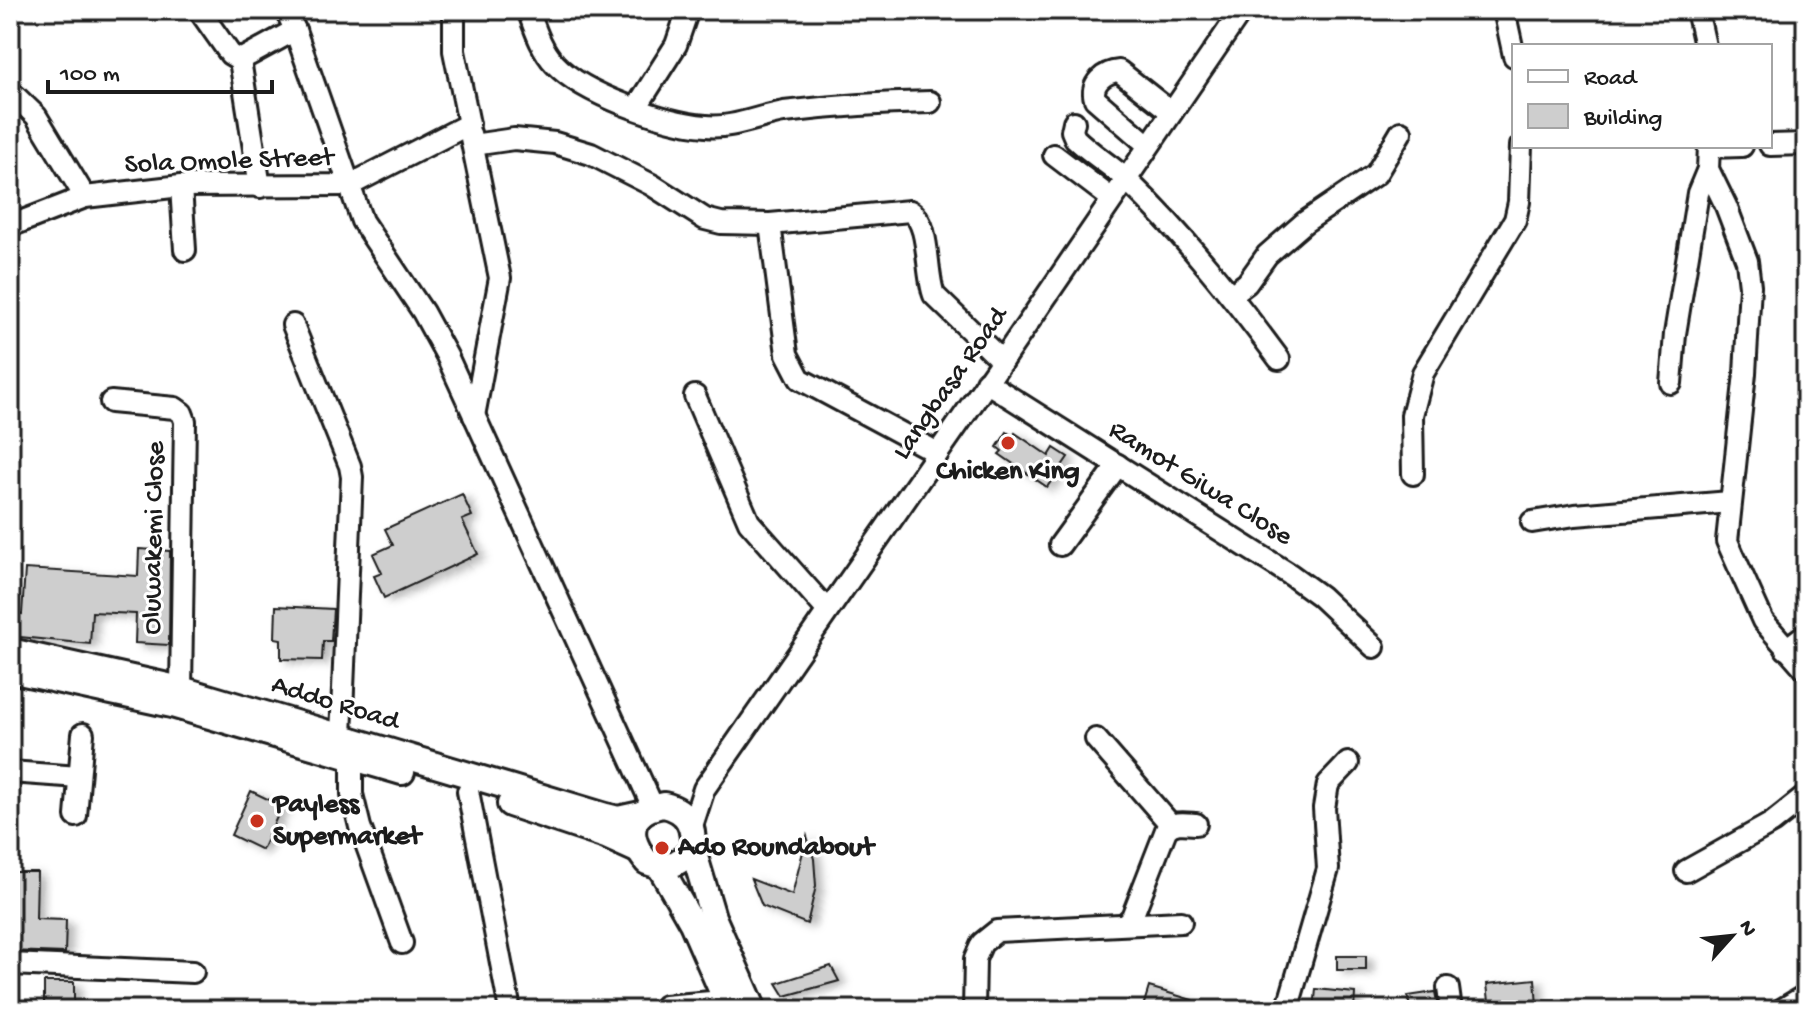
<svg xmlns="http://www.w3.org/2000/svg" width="1816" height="1020" font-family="'Gochi Hand',sans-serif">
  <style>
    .building { fill: #cecece; stroke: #1c1c1c; stroke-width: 2; filter: url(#shadow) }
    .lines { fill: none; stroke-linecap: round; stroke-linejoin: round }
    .minor-casing { stroke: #1c1c1c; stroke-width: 26 }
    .major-casing { stroke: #1c1c1c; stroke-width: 30 }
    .minor { stroke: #fff; stroke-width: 20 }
    .major { stroke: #fff; stroke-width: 24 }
    .poi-dot { fill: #c8321e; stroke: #fff; stroke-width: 3 }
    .labels { text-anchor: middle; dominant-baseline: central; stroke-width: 6; stroke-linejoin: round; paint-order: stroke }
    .street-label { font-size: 28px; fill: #1c1c1c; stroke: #fff }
    .poi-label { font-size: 28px; font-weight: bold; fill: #1c1c1c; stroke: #fff; text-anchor: start }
  </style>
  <defs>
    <filter id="shadow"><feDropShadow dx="7" dy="4" stdDeviation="4" flood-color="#0004"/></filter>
  </defs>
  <rect width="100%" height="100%" fill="#fff"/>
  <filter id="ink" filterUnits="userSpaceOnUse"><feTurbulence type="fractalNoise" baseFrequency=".0125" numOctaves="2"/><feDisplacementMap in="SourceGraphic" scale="16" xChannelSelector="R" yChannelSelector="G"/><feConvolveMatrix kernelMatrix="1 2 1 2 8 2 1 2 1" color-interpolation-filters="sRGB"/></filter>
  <g filter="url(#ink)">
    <g class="building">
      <polygon points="1007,432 1013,436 1015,433 1049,456 1054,448 1068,457 1047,487 999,454 1002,451 997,447"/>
      <polygon points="462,494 472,516 462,520 478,554 384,598 374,576 382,573 373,554 393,545 385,529"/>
      <polygon points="139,549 170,551 169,645 135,643 136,614 92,612 90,644 10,636 10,612 22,614 25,569 138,576"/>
      <polygon points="276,606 333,609 331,641 323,641 322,660 281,659 281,639 275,638"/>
      <polygon points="251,791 282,806 262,850 231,835"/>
      <polygon points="807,836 814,859 816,886 807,924 762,906 751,879 792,895"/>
      <polygon points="10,872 37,872 36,919 66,920 65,953 10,951"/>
      <rect x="1337" y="956" width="29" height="14"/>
      <polygon points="831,966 839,981 785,996 777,983"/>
      <polygon points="1535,979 1537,1006 1490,1010 1487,984"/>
      <rect x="44" y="982" width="30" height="25"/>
      <polygon points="1149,987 1192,1000 1189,1010 1142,1010"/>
      <polygon points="1316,989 1355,993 1354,1010 1314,1010"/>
      <polygon points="1435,992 1438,1007 1410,1010 1408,996"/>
    </g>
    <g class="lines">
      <defs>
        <g id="minor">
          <polyline points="199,10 230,54 240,60 295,30"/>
          <polyline points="286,10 295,30 362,221 423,312 447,356 653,807"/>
          <path d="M528,10C535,29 541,49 555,64C583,94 665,123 706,126C732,129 759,116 784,112C833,106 881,103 930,102"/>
          <polyline points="1504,10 1514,56"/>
          <polyline points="1697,10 1705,46"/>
          <polyline points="240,60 260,187"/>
          <polyline points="10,91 36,116 85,197"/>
          <polyline points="636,108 676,45 688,10"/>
          <path d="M1074,122L1072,131L1075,138C1091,154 1111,165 1128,181C1184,235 1233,297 1279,359"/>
          <polyline points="470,133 500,278 474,416"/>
          <path d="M473,145L514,139L555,143L591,154L652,185L705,219L721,223L770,224L910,211C931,223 925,272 934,295L1002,361"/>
          <path d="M1148,145L1095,99C1090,84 1104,72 1119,71L1171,112"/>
          <polyline points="1770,145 1806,144"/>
          <polyline points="1709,146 1708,169 1726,206 1747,261 1750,286 1745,373 1727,541 1763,621 1806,670"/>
          <polyline points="1709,147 1742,146"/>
          <polyline points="1054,155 1112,199"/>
          <polyline points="181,186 185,250"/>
          <polyline points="770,224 787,354 800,379 938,453"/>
          <polyline points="10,226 85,197 181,186 350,185 469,124 454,51 454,10"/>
          <polyline points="1231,295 1247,283 1267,255 1305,222 1376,174 1401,132"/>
          <polyline points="293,325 350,466 352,477 341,736"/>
          <polyline points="986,382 1291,575 1320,596 1374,647"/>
          <polyline points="1671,383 1675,334 1698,193 1708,169"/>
          <polyline points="695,396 749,522 827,610"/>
          <polyline points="111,402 175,408 182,413 185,421 181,689"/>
          <polyline points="1413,474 1412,415 1423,373 1515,220 1519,202 1521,146"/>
          <polyline points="1532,522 1575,515 1730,502"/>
          <polyline points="1060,545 1118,465"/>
          <polyline points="1786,649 1806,634"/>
          <polyline points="1096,739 1171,825"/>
          <polyline points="352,757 352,794 360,827 402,943"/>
          <polyline points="10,772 79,777"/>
          <polyline points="468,791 510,1010"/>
          <polyline points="76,816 83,734"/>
          <polyline points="692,826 704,789 1002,361 1242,10"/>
          <polyline points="1686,871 1772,823 1806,796"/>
          <path d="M1127,922L1132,917L1166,830C1174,821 1184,823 1196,824"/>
          <polyline points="10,964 193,972"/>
          <polyline points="1448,988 1451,1010"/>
          <polyline points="665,1006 711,1002 725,997"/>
          <polyline points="974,1010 975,959 982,943 997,931 1181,922"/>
          <polyline points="1287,1010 1328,869 1324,808 1328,784 1348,763"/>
          <polyline points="1781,1010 1806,995"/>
        </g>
        <g id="major">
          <polyline points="10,651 181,689 606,816 618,819 641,814"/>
          <polyline points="10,670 172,705 402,772"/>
          <polyline points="510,804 606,836 637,850"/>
          <path d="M664,805C689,811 694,826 693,850C677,865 668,870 647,862C626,837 627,811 664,805Z"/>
          <polyline points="693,850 713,917 754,1010"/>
          <polyline points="660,867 692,923 730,1010"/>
        </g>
      </defs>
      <use href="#minor" class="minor-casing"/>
      <use href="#major" class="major-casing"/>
      <use href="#minor" class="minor"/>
      <use href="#major" class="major"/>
    </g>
  </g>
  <g class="poi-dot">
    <circle cx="1008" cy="443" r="8"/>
    <circle cx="257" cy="821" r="8"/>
    <circle cx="662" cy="848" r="8"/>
  </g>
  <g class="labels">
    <g class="street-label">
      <text transform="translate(229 162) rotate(-2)">Sola Omole Street</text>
      <text transform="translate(951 384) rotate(-55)">Langbasa Road</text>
      <text transform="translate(1200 484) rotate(32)">Ramot Giwa Close</text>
      <text transform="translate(155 538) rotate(-89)">Oluwakemi Close</text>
      <text transform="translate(335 704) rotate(17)">Addo Road</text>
    </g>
    <g class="poi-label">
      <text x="1008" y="472" text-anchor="middle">Chicken King</text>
      <text x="273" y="805">Payless<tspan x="273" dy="32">Supermarket</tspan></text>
      <text x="678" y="848">Ado Roundabout</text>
    </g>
  </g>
  <rect width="1816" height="1020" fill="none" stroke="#fff" stroke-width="40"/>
  <rect x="20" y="20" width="1776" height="980" fill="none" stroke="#1c1c1c" stroke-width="3" filter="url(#ink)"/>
  <rect x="1512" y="44" width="260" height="104" fill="#ffffff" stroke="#a4a4a4" stroke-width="2"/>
  <rect x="1528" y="70" width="40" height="12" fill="#ffffff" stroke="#a4a4a4" stroke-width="2"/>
  <text x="1584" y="84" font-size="24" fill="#1c1c1c">Road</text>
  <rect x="1528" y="104" width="40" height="24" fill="#cecece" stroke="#a4a4a4" stroke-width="2"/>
  <text x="1584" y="124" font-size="24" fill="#1c1c1c">Building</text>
  <g transform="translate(1732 936) rotate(63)" stroke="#ffffff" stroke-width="6" paint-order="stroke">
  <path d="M0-6L14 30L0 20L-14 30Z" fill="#1c1c1c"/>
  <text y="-12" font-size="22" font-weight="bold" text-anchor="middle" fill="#1c1c1c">N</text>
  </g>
  <path d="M48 80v12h224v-12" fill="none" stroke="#1c1c1c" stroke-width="4"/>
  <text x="60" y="80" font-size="24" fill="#1c1c1c" stroke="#ffffff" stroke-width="6" paint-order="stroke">100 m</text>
</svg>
